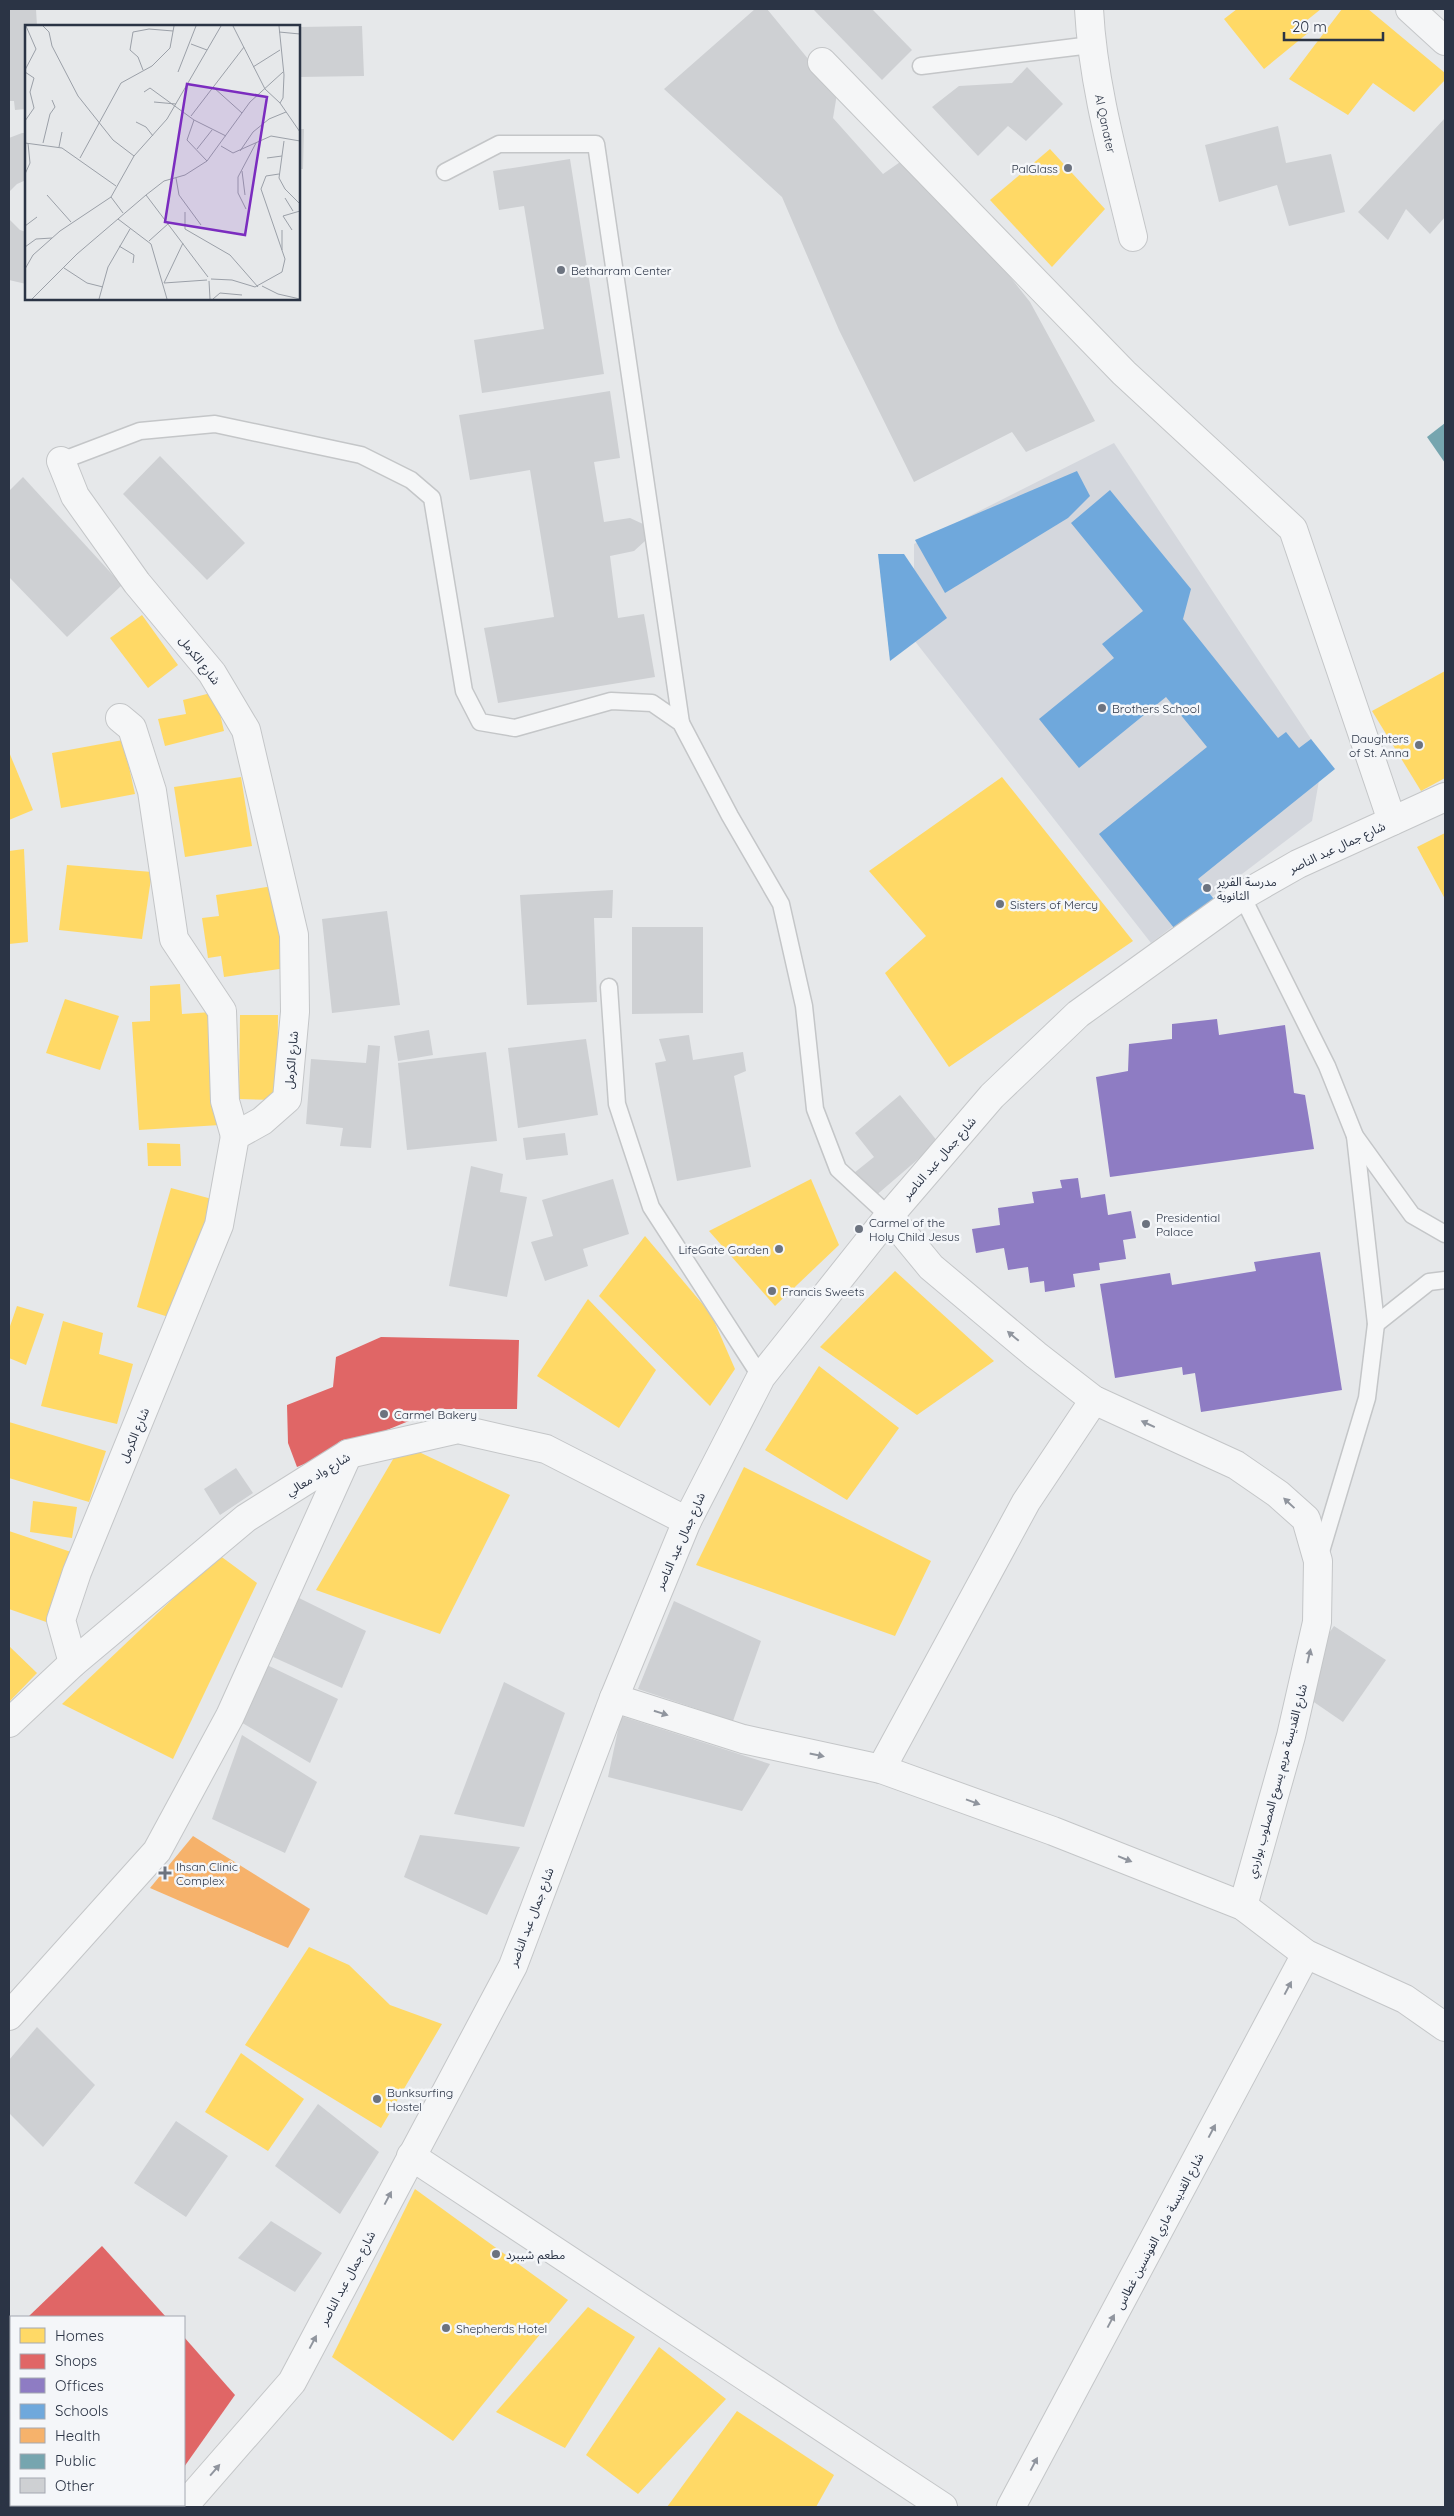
<svg xmlns="http://www.w3.org/2000/svg" width="1454" height="2516" font-family="Quicksand,'Noto Sans Arabic',sans-serif">
  <style>
    .built { fill: #d4d7dd }
    .homes { fill: #ffd966 }
    .shops { fill: #e06666 }
    .offices { fill: #8e7cc3 }
    .schools { fill: #6fa8dc }
    .health { fill: #f6b26b }
    .public { fill: #76a5af }
    .building { fill: #ced0d3 }
    .lines { fill: none; stroke-linecap: round; stroke-linejoin: round }
    .service-casing { stroke: #c4c6c8; stroke-width: 19 }
    .minor-casing { stroke: #c4c6c8; stroke-width: 30 }
    .tertiary-casing { stroke: #c4c6c8; stroke-width: 30 }
    .service { stroke: #f5f6f7; stroke-width: 16 }
    .minor { stroke: #f5f6f7; stroke-width: 28 }
    .tertiary { stroke: #f5f6f7; stroke-width: 28 }
    .oneway { fill: #90959e }
    .poi-dot { fill: #6c737f; stroke: #f4f6f9; stroke-width: 2 }
    .labels { text-anchor: middle; dominant-baseline: central; stroke-width: 5; stroke-linejoin: round; paint-order: stroke }
    .street-label { font-size: 12px; fill: #2b3445; stroke: #f4f6f9 }
    .poi-label { font-size: 12px; fill: #2b3445; stroke: #f4f6f9; text-anchor: start }
    .inset-road { fill: none; stroke: #9ba0a8; stroke-width: 1 }
    .view { fill: #7b2cbf; fill-opacity: 0.15; stroke: #7b2cbf; stroke-width: 2.5 }
    .inset-edge { fill: none; stroke: #2b3445; stroke-width: 2.5 }
  </style>
  <rect width="100%" height="100%" fill="#e6e8ea"/>
  <polygon class="built" points="1114,443 1323,757 1312,821 1151,943 914,640 914,544"/>
  <g class="homes">
    <polygon points="1237,9 1321,9 1301,25 1308,33 1264,69 1224,19"/>
    <polygon points="1342,9 1368,9 1445,73 1445,80 1414,112 1373,83 1348,115 1289,79"/>
    <polygon points="1050,149 1105,209 1052,267 990,200"/>
    <polygon points="142,615 178,665 148,688 110,638"/>
    <polygon points="1445,671 1445,778 1421,791 1372,711"/>
    <polygon points="215,692 224,731 165,746 158,719 186,714 183,700"/>
    <polygon points="123,740 135,794 61,808 52,753"/>
    <polygon points="9,752 33,810 9,820"/>
    <polygon points="241,777 252,846 185,857 174,787"/>
    <polygon points="1002,777 1133,941 949,1067 885,973 926,936 869,871"/>
    <polygon points="1445,833 1445,899 1417,847"/>
    <polygon points="24,849 28,942 9,944 9,851"/>
    <polygon points="67,865 152,872 142,939 59,930"/>
    <polygon points="273,886 286,968 224,977 221,956 208,958 202,918 219,916 216,895"/>
    <polygon points="180,984 182,1014 212,1012 220,1125 139,1130 132,1022 150,1021 150,986"/>
    <polygon points="65,999 119,1016 100,1070 46,1053"/>
    <polygon points="240,1015 278,1015 277,1100 239,1099"/>
    <polygon points="147,1143 180,1144 181,1166 148,1166"/>
    <polygon points="811,1179 839,1245 775,1306 709,1231"/>
    <polygon points="171,1188 212,1199 175,1319 137,1307"/>
    <polygon points="645,1236 711,1314 735,1369 710,1406 599,1296"/>
    <polygon points="895,1271 994,1361 917,1415 820,1347"/>
    <polygon points="588,1299 656,1370 619,1428 537,1376"/>
    <polygon points="17,1306 44,1314 26,1365 9,1358 9,1329"/>
    <polygon points="63,1321 103,1333 99,1354 133,1364 117,1424 41,1406"/>
    <polygon points="819,1366 899,1428 847,1500 765,1450"/>
    <polygon points="9,1422 106,1451 89,1502 9,1478"/>
    <polygon points="402,1444 510,1495 440,1634 316,1590"/>
    <polygon points="744,1467 931,1561 895,1636 696,1565"/>
    <polygon points="33,1501 77,1507 72,1538 30,1532"/>
    <polygon points="9,1531 77,1554 52,1624 9,1609"/>
    <polygon points="219,1555 257,1583 173,1759 62,1704"/>
    <polygon points="9,1646 37,1673 9,1702"/>
    <polygon points="309,1947 349,1965 390,2005 442,2024 381,2128 245,2045"/>
    <polygon points="241,2053 304,2099 268,2151 205,2112"/>
    <polygon points="415,2189 568,2300 453,2441 332,2357"/>
    <polygon points="588,2307 635,2337 565,2448 496,2412"/>
    <polygon points="659,2347 726,2399 638,2494 586,2455"/>
    <polygon points="737,2411 834,2475 816,2507 667,2507"/>
  </g>
  <g class="shops">
    <polygon points="381,1337 519,1340 517,1409 438,1409 297,1467 288,1443 287,1405 333,1387 336,1357"/>
    <polygon points="102,2246 166,2317 28,2317"/>
    <polygon points="184,2337 235,2395 184,2467"/>
    <polygon points="81,2505 135,2505 138,2507 78,2507"/>
  </g>
  <g class="offices">
    <polygon points="1217,1019 1219,1035 1285,1025 1294,1093 1305,1095 1314,1149 1110,1177 1096,1077 1128,1071 1129,1044 1172,1039 1172,1024"/>
    <polygon points="1078,1178 1081,1198 1105,1194 1108,1215 1131,1211 1136,1238 1123,1240 1126,1259 1099,1263 1100,1270 1073,1274 1075,1287 1045,1292 1044,1281 1030,1283 1028,1267 1008,1270 1004,1248 976,1253 972,1229 1000,1225 998,1208 1034,1203 1032,1192 1062,1188 1060,1180"/>
    <polygon points="1320,1252 1342,1390 1201,1412 1195,1373 1183,1375 1182,1367 1115,1378 1100,1284 1170,1273 1172,1285 1256,1271 1254,1262"/>
  </g>
  <g class="schools">
    <polygon points="1077,471 1090,496 1068,518 945,593 915,540"/>
    <polygon points="1110,490 1191,589 1183,619 1278,738 1286,732 1299,748 1311,739 1335,769 1198,879 1217,903 1178,933 1099,834 1207,747 1166,697 1079,768 1039,719 1114,658 1102,644 1143,611 1071,523"/>
    <polygon points="878,554 904,554 947,618 890,661"/>
  </g>
  <polygon class="health" points="193,1836 310,1909 288,1948 150,1888"/>
  <polygon class="public" points="1445,423 1445,463 1427,437"/>
  <g class="building">
    <polygon points="9,9 36,9 37,26 26,26 26,109 15,110 14,101 9,101"/>
    <polygon points="755,9 767,9 837,94 833,118 883,174 903,160 973,230 1030,302 1095,421 1026,452 1012,432 914,482 839,330 782,197 664,89"/>
    <polygon points="813,9 872,9 912,50 882,80"/>
    <polygon points="362,26 364,76 299,77 299,27"/>
    <polygon points="1027,67 1063,104 1026,141 1008,126 978,156 932,107 959,86 1012,83"/>
    <polygon points="1445,118 1445,217 1430,234 1406,209 1388,240 1358,212"/>
    <polygon points="1278,126 1286,163 1331,154 1345,212 1289,226 1277,185 1219,202 1205,145"/>
    <polygon points="299,129 304,129 303,169 299,169"/>
    <polygon points="22,133 26,133 26,180 17,184 9,192 9,138"/>
    <polygon points="570,159 604,374 482,393 474,340 544,329 524,206 499,210 493,171"/>
    <polygon points="9,219 20,230 26,232 26,284 9,280"/>
    <polygon points="610,391 620,458 594,462 604,522 630,518 643,524 645,541 634,551 610,556 618,618 644,614 655,677 498,703 484,628 554,617 530,470 470,480 459,415"/>
    <polygon points="160,456 245,543 207,580 123,494"/>
    <polygon points="23,477 122,585 67,637 9,577 9,491"/>
    <polygon points="613,890 612,918 594,918 597,1002 527,1005 520,895"/>
    <polygon points="387,911 400,1005 332,1013 322,919"/>
    <polygon points="632,927 703,927 703,1013 632,1014"/>
    <polygon points="429,1030 433,1055 398,1061 394,1036"/>
    <polygon points="689,1035 693,1060 743,1052 746,1071 734,1076 751,1167 677,1181 655,1063 666,1061 659,1039"/>
    <polygon points="586,1039 598,1115 518,1128 508,1048"/>
    <polygon points="368,1045 380,1046 371,1148 340,1146 343,1128 306,1124 311,1059 366,1063"/>
    <polygon points="486,1052 497,1141 407,1150 398,1063"/>
    <polygon points="900,1095 938,1142 873,1198 854,1173 874,1157 855,1133"/>
    <polygon points="565,1133 568,1155 526,1160 523,1138"/>
    <polygon points="471,1166 503,1174 500,1192 527,1197 507,1297 449,1286"/>
    <polygon points="613,1179 629,1234 583,1249 588,1266 545,1281 531,1242 553,1236 542,1200"/>
    <polygon points="236,1468 253,1493 220,1515 204,1489"/>
    <polygon points="299,1598 366,1631 342,1688 273,1657"/>
    <polygon points="674,1601 761,1641 733,1721 638,1689"/>
    <polygon points="1334,1626 1386,1660 1343,1722 1292,1687"/>
    <polygon points="267,1665 338,1699 310,1763 239,1721"/>
    <polygon points="504,1682 565,1713 524,1827 454,1814"/>
    <polygon points="621,1716 770,1764 742,1811 608,1777"/>
    <polygon points="242,1735 317,1782 285,1853 212,1819"/>
    <polygon points="420,1835 520,1847 487,1915 404,1877"/>
    <polygon points="37,2027 95,2085 43,2147 9,2113 9,2060"/>
    <polygon points="318,2104 379,2152 340,2214 275,2166"/>
    <polygon points="176,2121 228,2156 186,2217 134,2183"/>
    <polygon points="271,2221 322,2253 295,2292 238,2258"/>
    <polygon points="9,2369 11,2370 11,2434 9,2438"/>
  </g>
  <g class="lines">
    <defs>
      <g id="service">
        <polyline points="921,66 1091,45"/>
        <polyline points="445,172 499,144 596,144 681,723"/>
        <polyline points="61,461 140,431 215,424 361,455 411,480 432,498 464,691 480,722 515,728 611,701 652,703 681,723 730,816 781,904 804,1006 815,1109 838,1169 889,1216"/>
        <polyline points="1242,896 1327,1066 1355,1136 1412,1215 1445,1234"/>
        <polyline points="609,987 617,1104 651,1207 761,1377"/>
        <polyline points="1376,1324 1429,1282 1445,1280"/>
        <polyline points="1319,1558 1367,1398 1376,1324 1355,1136"/>
      </g>
      <g id="minor">
        <path id="s1" d="M1089,9C1093,86 1115,162 1133,237"/>
        <polyline points="1410,9 1445,41"/>
        <polyline points="822,62 1124,373 1293,529 1392,821"/>
        <polyline points="61,461 75,496 137,583 212,673 246,730 294,935 295,1012 287,1099 262,1121 235,1136 219,1225 77,1572 61,1620 73,1663"/>
        <polyline points="120,718 132,728 152,791 174,939 222,1011 225,1101 235,1136"/>
        <polyline points="889,1216 931,1267 1036,1355 1094,1400 1236,1465 1278,1494 1306,1519 1318,1561 1317,1622 1291,1736 1243,1906"/>
        <polyline points="614,1698 743,1739 881,1769 1053,1831 1243,1906 1306,1954 1405,1999 1445,2027"/>
        <polyline points="881,1769 1026,1502 1094,1400"/>
        <polyline points="9,2016 157,1851 230,1716 348,1454"/>
        <polyline points="411,2156 943,2507"/>
        <polyline points="183,2507 292,2382 513,1966 614,1698 687,1521 761,1377 889,1216 992,1096 1078,1014 1242,896 1298,864 1445,797"/>
        <polyline points="1011,2507 1306,1954"/>
      </g>
      <polyline id="tertiary" points="9,1723 73,1663 246,1518 348,1454 458,1429 546,1449 687,1521"/>
    </defs>
    <use href="#service" class="service-casing"/>
    <use href="#minor" class="minor-casing"/>
    <use href="#tertiary" class="tertiary-casing"/>
    <use href="#service" class="service"/>
    <use href="#minor" class="minor"/>
    <use href="#tertiary" class="tertiary"/>
  </g>
  <defs><path id="oneway-solid" d="M-6-.8H1V-3.2L6.5 0L1 3.2V.8H-6Z" transform="scale(1.25)"/></defs>
  <g class="oneway">
    <use href="#oneway-solid" transform="translate(1013 1336) rotate(-140)"/>
    <use href="#oneway-solid" transform="translate(1148 1424) rotate(-155)"/>
    <use href="#oneway-solid" transform="translate(1289 1503) rotate(-137)"/>
    <use href="#oneway-solid" transform="translate(1309 1656) rotate(-77)"/>
    <use href="#oneway-solid" transform="translate(661 1713) rotate(18)"/>
    <use href="#oneway-solid" transform="translate(817 1755) rotate(12)"/>
    <use href="#oneway-solid" transform="translate(973 1802) rotate(20)"/>
    <use href="#oneway-solid" transform="translate(1125 1859) rotate(22)"/>
    <use href="#oneway-solid" transform="translate(1288 1988) rotate(-62)"/>
    <use href="#oneway-solid" transform="translate(1212 2131) rotate(-62)"/>
    <use href="#oneway-solid" transform="translate(388 2198) rotate(-62)"/>
    <use href="#oneway-solid" transform="translate(1111 2321) rotate(-62)"/>
    <use href="#oneway-solid" transform="translate(313 2342) rotate(-62)"/>
    <use href="#oneway-solid" transform="translate(1034 2464) rotate(-62)"/>
    <use href="#oneway-solid" transform="translate(215 2470) rotate(-49)"/>
  </g>
  <g class="poi-dot">
    <circle cx="1068" cy="168" r="5"/>
    <circle cx="561" cy="270" r="5"/>
    <circle cx="1102" cy="708" r="5"/>
    <circle cx="1419" cy="745" r="5"/>
    <circle cx="1207" cy="888" r="5"/>
    <circle cx="1000" cy="904" r="5"/>
    <circle cx="1146" cy="1224" r="5"/>
    <circle cx="859" cy="1229" r="5"/>
    <circle cx="779" cy="1249" r="5"/>
    <circle cx="772" cy="1291" r="5"/>
    <circle cx="384" cy="1414" r="5"/>
    <path d="M162.5 1865.5h5v5h5v5h-5v5h-5v-5h-5v-5h5z"/>
    <circle cx="377" cy="2099" r="5"/>
    <circle cx="496" cy="2254" r="5"/>
    <circle cx="446" cy="2328" r="5"/>
  </g>
  <g class="labels">
    <g class="street-label">
      <text stroke="none"><textPath href="#s1" startOffset="116">Al Qanater</textPath></text>
      <text transform="translate(200 660) rotate(52)">شارع الكرمل</text>
      <text transform="translate(1337 847) rotate(-25)">شارع جمال عبد الناصر</text>
      <text transform="translate(291 1060) rotate(-85)">شارع الكرمل</text>
      <text transform="translate(939 1158) rotate(-49)">شارع جمال عبد الناصر</text>
      <text transform="translate(134 1435) rotate(-67)">شارع الكرمل</text>
      <text transform="translate(318 1474) rotate(-31)">شارع واد معالي</text>
      <text transform="translate(680 1541) rotate(-66)">شارع جمال عبد الناصر</text>
      <text transform="translate(1277 1781) rotate(-75)">شارع القديسة مريم يسوع المصلوب بواردي</text>
      <text transform="translate(531 1917) rotate(-69)">شارع جمال عبد الناصر</text>
      <text transform="translate(1159 2231) rotate(-62)">شارع القديسة ماري الفونسين غطاس</text>
      <text transform="translate(347 2278) rotate(-62)">شارع جمال عبد الناصر</text>
    </g>
    <g class="poi-label">
      <text x="1058" y="168" text-anchor="end">PalGlass</text>
      <text x="571" y="270">Betharram Center</text>
      <text x="1112" y="708">Brothers School</text>
      <text x="1409" y="738" text-anchor="end">Daughters<tspan x="1409" dy="14">of St. Anna</tspan></text>
      <text x="1217" y="881">مدرسة الفرير<tspan x="1217" dy="14">الثانوية</tspan></text>
      <text x="1010" y="904">Sisters of Mercy</text>
      <text x="1156" y="1217">Presidential<tspan x="1156" dy="14">Palace</tspan></text>
      <text x="869" y="1222">Carmel of the<tspan x="869" dy="14">Holy Child Jesus</tspan></text>
      <text x="769" y="1249" text-anchor="end">LifeGate Garden</text>
      <text x="782" y="1291">Francis Sweets</text>
      <text x="394" y="1414">Carmel Bakery</text>
      <text x="176" y="1866">Ihsan Clinic<tspan x="176" dy="14">Complex</tspan></text>
      <text x="387" y="2092">Bunksurfing<tspan x="387" dy="14">Hostel</tspan></text>
      <text x="506" y="2254">مطعم شيبرد</text>
      <text x="456" y="2328">Shepherds Hotel</text>
    </g>
  </g>
  <g transform="translate(25 25)">
    <rect width="275" height="275" fill="#e6e8ea"/>
    <path class="inset-road" d="M18,1L24,7L27,21L53,71L88,115L109,131M208,1L240,64L255,78L275,107M254,1L259,50L258,73L255,78M254,7L275,9M166,19L182,25M228,42L255,25M0,45L11,24L1,1M118,45L113,32L105,25L108,7L124,4L148,6M0,47L9,53L5,67L9,83L0,96M153,47L171,1M188,62L217,88M119,67L125,63L169,95L201,111M129,77L151,79M166,91L219,22M169,95L162,115L182,136M111,97L121,102L128,111M259,116L254,153L260,164L275,179M0,118L37,123L91,161M18,118L25,89L30,82L27,75M196,121L208,128L246,111L275,116M34,122L37,107M172,124L187,105M215,126L228,107L244,94L261,87M55,133L96,58L127,41L145,23L149,1M242,133L257,131M217,146L220,170M0,149L5,138L3,118M151,153L154,170L176,200M22,170L46,197M121,170L139,156L160,150L182,136L225,77L258,47M86,172L98,188M260,173L268,186M221,184L213,168V152L231,118M93,194L126,219L142,274M0,201L12,192M160,204L205,230L233,262M160,204V187M267,205L258,191L275,186M124,216L144,198M158,218L139,258L182,255M94,221L109,230L108,238M0,222L11,214L27,213M257,225V205M39,243L62,258L78,262M0,244L8,230L35,206L86,172L109,131L142,94L196,1M186,254L207,255L230,262L257,247L260,234L236,164L241,151L254,149M184,256L185,274M237,261L253,269L275,274M7,274L52,229L121,170L183,252M74,274L83,242L105,204M188,274L195,268L217,270"/>
    <path class="view" d="M162,59L242,72L220,210L140,197Z"/>
    <rect width="275" height="275" class="inset-edge"/>
  </g>
  <rect width="1454" height="2516" fill="none" stroke="#2b3445" stroke-width="20"/>
  <rect x="10" y="2316" width="175" height="190" fill="#f4f6f9" stroke="#a4a8b1"/>
  <rect x="20" y="2328" width="25" height="15" fill="#ffd966" stroke="#a4a8b1"/>
  <text x="55" y="2341" font-size="15" fill="#2b3445">Homes</text>
  <rect x="20" y="2354" width="25" height="15" fill="#e06666" stroke="#a4a8b1"/>
  <text x="55" y="2366" font-size="15" fill="#2b3445">Shops</text>
  <rect x="20" y="2378" width="25" height="15" fill="#8e7cc3" stroke="#a4a8b1"/>
  <text x="55" y="2391" font-size="15" fill="#2b3445">Offices</text>
  <rect x="20" y="2404" width="25" height="15" fill="#6fa8dc" stroke="#a4a8b1"/>
  <text x="55" y="2416" font-size="15" fill="#2b3445">Schools</text>
  <rect x="20" y="2428" width="25" height="15" fill="#f6b26b" stroke="#a4a8b1"/>
  <text x="55" y="2441" font-size="15" fill="#2b3445">Health</text>
  <rect x="20" y="2454" width="25" height="15" fill="#76a5af" stroke="#a4a8b1"/>
  <text x="55" y="2466" font-size="15" fill="#2b3445">Public</text>
  <rect x="20" y="2478" width="25" height="15" fill="#ced0d3" stroke="#a4a8b1"/>
  <text x="55" y="2491" font-size="15" fill="#2b3445">Other</text>
  <path d="M1284 32v8h99v-8" fill="none" stroke="#2b3445" stroke-width="2.5"/>
  <text x="1292" y="32" font-size="15" fill="#2b3445" stroke="#f4f6f9" stroke-width="4" paint-order="stroke">20 m</text>
</svg>
